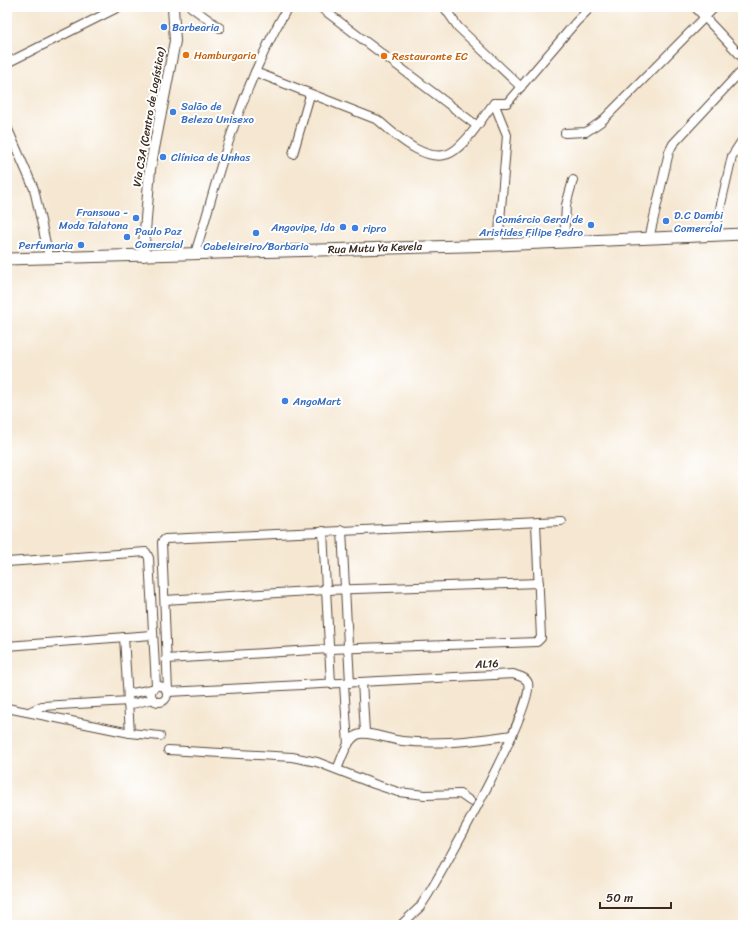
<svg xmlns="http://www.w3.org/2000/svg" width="750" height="932" font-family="Sriracha,sans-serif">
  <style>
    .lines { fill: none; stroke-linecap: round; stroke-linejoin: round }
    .minor-casing { stroke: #574639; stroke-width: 10 }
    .tertiary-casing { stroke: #574639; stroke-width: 12 }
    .secondary-casing { stroke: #574639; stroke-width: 13 }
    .minor { stroke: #fff; stroke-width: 8 }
    .tertiary { stroke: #fff; stroke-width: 10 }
    .secondary { stroke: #fff; stroke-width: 11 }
    .shop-dot { fill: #3f7fe0; stroke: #fff; stroke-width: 1.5 }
    .food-dot { fill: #e8710a; stroke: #fff; stroke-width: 1.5 }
    .labels { text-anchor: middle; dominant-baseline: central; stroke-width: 4; stroke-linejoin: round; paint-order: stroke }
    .shop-label { font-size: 11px; fill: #366cbe; stroke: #fff; text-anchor: start }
    .food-label { font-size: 11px; fill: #c56008; stroke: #fff; text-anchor: start }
    .street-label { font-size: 11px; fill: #3b2a1e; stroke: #fff }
  </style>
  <rect width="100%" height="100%" fill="#fff"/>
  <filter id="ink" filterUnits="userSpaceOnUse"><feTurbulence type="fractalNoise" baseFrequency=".025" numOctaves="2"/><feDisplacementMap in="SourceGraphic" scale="8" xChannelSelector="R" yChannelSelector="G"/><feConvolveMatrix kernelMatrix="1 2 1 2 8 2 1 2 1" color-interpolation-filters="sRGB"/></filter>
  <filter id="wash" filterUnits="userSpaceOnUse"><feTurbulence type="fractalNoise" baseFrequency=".012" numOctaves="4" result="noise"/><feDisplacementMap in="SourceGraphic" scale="16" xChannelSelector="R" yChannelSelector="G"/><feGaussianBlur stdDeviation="0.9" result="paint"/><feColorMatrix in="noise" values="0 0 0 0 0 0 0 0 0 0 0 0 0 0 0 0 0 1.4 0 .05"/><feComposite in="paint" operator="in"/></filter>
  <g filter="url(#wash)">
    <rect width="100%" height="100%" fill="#f5e7d1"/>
  </g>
  <g filter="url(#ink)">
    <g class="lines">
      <defs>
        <g id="minor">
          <polyline points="191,7 220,28"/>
          <polyline points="320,7 476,125"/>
          <polyline points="444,7 458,27 521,87"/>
          <polyline points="695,7 743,58"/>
          <polyline points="7,63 119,7"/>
          <path d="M255,72L378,120C395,135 431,169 455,150C471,138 482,118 494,103H507L576,22L591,7"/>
          <polyline points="494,103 507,135 498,245"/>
          <polyline points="7,127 34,189 49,257"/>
          <polyline points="565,133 586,132 602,121 715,7"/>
          <polyline points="293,154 310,95"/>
          <polyline points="714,235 732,156 743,139"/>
          <polyline points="649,239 669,152 673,144 743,69"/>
          <polyline points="564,242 566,205 573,180"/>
          <path d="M195,253C206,220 214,186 225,153C241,103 261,52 288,7"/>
          <polyline points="342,530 350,683"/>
          <polyline points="323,531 331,684"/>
          <polyline points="7,562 146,552 149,558 156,686"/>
          <polyline points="165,600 326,590 539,583"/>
          <polyline points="124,637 130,733"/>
          <polyline points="7,646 152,635"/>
          <polyline points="166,659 329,649 537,642 541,638 536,523"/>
          <polyline points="362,682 365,732"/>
          <polyline points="344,684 348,745"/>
          <circle cx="159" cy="694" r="8"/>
          <polyline points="128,694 152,689"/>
          <polyline points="128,705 153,699"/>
          <polyline points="7,708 130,733 160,736"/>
          <polyline points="31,711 42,706 129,701"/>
          <polyline points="168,750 292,757 317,762 374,784 398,792 425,795 460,794 470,801"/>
          <path d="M337,769C342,759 346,741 357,735C366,730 390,740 402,741C439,745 475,741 512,735"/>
          <path d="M401,925L420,907L429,893C446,865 535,706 528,683C526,677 518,676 513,674L168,692L162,542L165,539L561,521"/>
        </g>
        <polyline id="tertiary" points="143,256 150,169 175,41 173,7"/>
        <polyline id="secondary" points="7,259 498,245 743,234"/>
      </defs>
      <use href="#minor" class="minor-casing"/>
      <use href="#tertiary" class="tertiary-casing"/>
      <use href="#secondary" class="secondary-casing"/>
      <use href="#minor" class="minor"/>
      <use href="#tertiary" class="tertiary"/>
      <use href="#secondary" class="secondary"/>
    </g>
  </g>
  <g class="shop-dot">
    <circle cx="164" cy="27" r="4"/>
    <circle cx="173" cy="112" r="4"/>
    <circle cx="163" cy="157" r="4"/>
    <circle cx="136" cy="218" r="4"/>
    <circle cx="666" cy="221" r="4"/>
    <circle cx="591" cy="225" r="4"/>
    <circle cx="343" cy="227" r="4"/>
    <circle cx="355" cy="228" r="4"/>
    <circle cx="256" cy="233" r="4"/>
    <circle cx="127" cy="237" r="4"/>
    <circle cx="81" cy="245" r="4"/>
    <circle cx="285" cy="401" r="4"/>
  </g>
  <g class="food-dot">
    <circle cx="186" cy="55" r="4"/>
    <circle cx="384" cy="56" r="4"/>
  </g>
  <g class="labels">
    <g class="shop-label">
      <text x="172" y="27">Barbearia</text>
      <text x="181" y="106">Salão de<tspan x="181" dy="13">Beleza Unisexo</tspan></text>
      <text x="171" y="157">Clínica de Unhas</text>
      <text x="128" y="212" text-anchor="end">Fransoua -<tspan x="128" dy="13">Moda Talatona</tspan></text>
      <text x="674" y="215">D.C Dambi<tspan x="674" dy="13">Comercial</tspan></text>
      <text x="583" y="219" text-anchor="end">Comércio Geral de<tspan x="583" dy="13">Aristides Filipe Pedro</tspan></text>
      <text x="335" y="227" text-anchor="end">Angovipe, lda</text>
      <text x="363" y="228">ripro</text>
      <text x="135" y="231">Paulo Paz<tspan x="135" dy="13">Comercial</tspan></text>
      <text x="73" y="245" text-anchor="end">Perfumaria</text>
      <text x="256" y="246" text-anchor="middle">Cabeleireiro/Barbaria</text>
      <text x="293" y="401">AngoMart</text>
    </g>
    <g class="food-label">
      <text x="194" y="55">Hamburgaria</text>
      <text x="392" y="56">Restaurante EC</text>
    </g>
    <g class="street-label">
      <text transform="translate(149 117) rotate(-80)">Via C3A (Centro de Logística)</text>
      <text transform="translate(375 248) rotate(-2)">Rua Mutu Ya Kevela</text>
      <text transform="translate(487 664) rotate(-3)">AL16</text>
    </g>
  </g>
  <rect width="750" height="932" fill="none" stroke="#fff" stroke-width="24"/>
  <path d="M600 902v6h71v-6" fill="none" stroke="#3b2a1e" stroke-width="2"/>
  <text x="606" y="902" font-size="12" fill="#3b2a1e" stroke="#ffffff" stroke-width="3" paint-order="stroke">50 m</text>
</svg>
